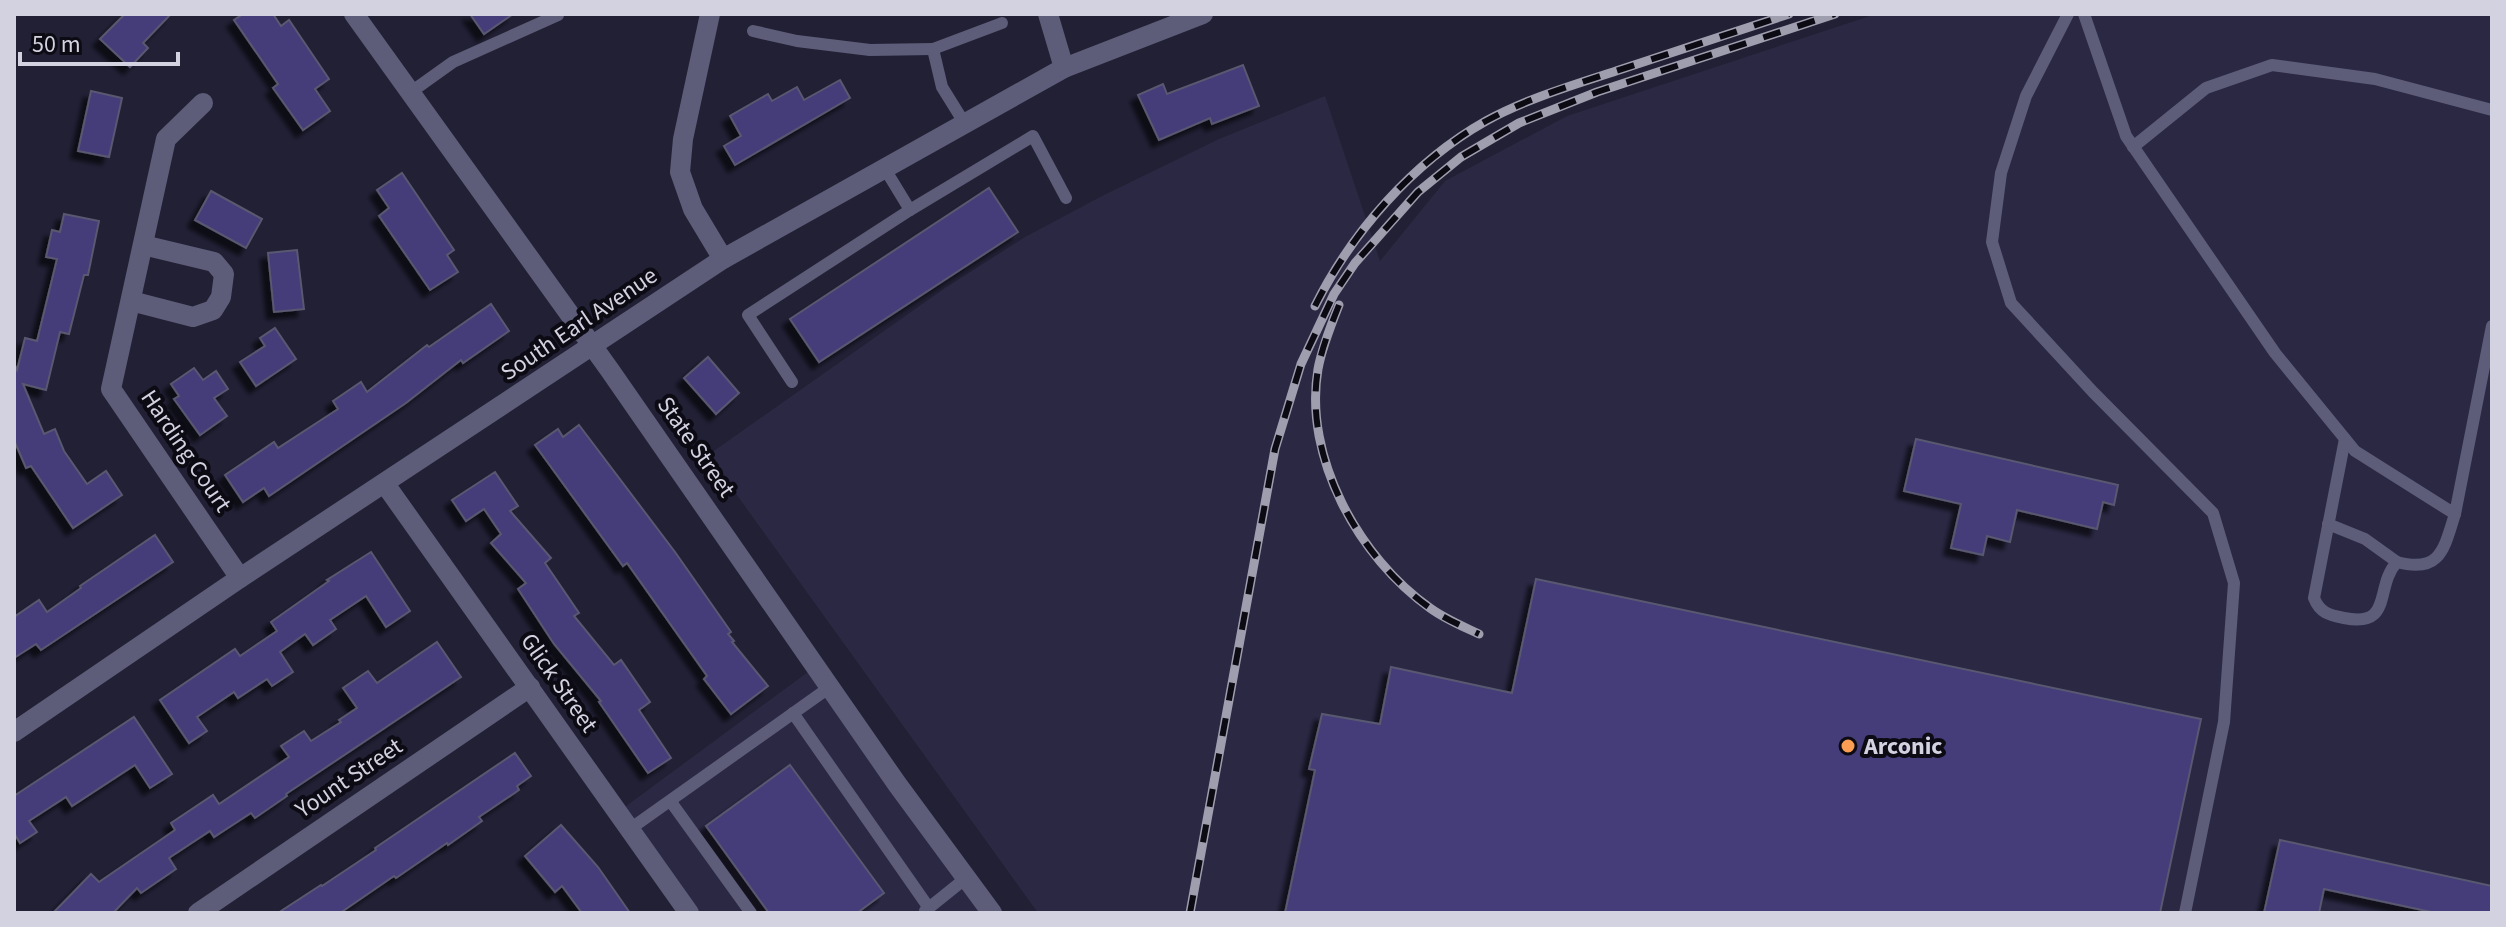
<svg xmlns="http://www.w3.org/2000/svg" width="2506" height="927" font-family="'Source Sans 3',sans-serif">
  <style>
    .built { fill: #2a2843 }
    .building { fill: #443c7a; stroke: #595870; stroke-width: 2; filter: url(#shadow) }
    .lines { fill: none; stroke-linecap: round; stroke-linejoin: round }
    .service { stroke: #5e5d79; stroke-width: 12 }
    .minor { stroke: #5e5d79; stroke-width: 20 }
    .tertiary { stroke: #5e5d79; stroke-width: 20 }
    .rail-casing { stroke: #9f9eae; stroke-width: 9 }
    .rail { stroke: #0c0b14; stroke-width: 6; stroke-dasharray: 18; stroke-linecap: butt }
    .poi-dot { fill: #fc9d54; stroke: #0c0b14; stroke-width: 3 }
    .labels { text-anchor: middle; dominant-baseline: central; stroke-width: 8; stroke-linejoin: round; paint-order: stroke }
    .street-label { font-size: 24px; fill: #d2d2e0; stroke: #0c0b14 }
    .poi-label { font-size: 24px; font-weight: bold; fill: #d2d2e0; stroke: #0c0b14; text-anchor: start }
  </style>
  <defs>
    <filter id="shadow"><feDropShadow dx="-7" dy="7" stdDeviation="2" flood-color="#0009"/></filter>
  </defs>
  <rect width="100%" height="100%" fill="#212035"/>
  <g class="built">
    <polygon points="1876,14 2492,14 2492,913 1038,913 708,455 945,288 1025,237 1102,196 1219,139 1325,96 1380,261 1445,181 1567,116"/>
    <polygon points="816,666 992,913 689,913 618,812"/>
  </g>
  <g class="building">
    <polygon points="125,14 171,14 143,43 148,48 130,67 100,39"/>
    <polygon points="243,14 273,14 281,26 289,20 329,79 315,89 330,111 303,130 273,88 278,84 234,20"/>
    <polygon points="470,14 513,14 484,34"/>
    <polygon points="1243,65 1259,106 1212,124 1210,118 1159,140 1138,95 1163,84 1167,94"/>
    <polygon points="840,80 850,98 735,165 724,146 741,136 730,116 768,94 772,101 797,87 804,100"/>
    <polygon points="91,91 122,98 109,157 78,151"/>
    <polygon points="402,173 454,250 447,255 458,272 430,290 379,216 389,208 377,190"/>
    <polygon points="989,188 1018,232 819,362 790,319"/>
    <polygon points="211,191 262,219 246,248 195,220"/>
    <polygon points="64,214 99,221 88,275 84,275 69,334 60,332 46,390 23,384 44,434 55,429 64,451 87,484 106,471 122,495 73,528 31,466 26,468 14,440 14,363 17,370 25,338 37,341 57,259 46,257 52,230 60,232"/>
    <polygon points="297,250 304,309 274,312 268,253"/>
    <polygon points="491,304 509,331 463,363 461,360 406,403 269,496 264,488 243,502 225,475 274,442 278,448 338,409 333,401 361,382 367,392 427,345 429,347"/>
    <polygon points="275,328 296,359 256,386 240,362 265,346 260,338"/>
    <polygon points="708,357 739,393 716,414 684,378"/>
    <polygon points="194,368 203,380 216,371 228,389 214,398 227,416 200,435 174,399 179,396 171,384"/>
    <polygon points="579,425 675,552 731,632 728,634 734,641 732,642 768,686 731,714 704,679 707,676 627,563 623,566 535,445 558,429 563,437"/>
    <polygon points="1916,439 2118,485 2114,505 2103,502 2097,529 2017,510 2010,542 1987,536 1983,555 1951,548 1961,504 1904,491"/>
    <polygon points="495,472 518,506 510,511 551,558 545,563 579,613 574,616 614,665 621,660 650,702 639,710 671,758 648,773 599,702 601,701 554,644 518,589 526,583 491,543 501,534 484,509 466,521 452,500"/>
    <polygon points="155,535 173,562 41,650 36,644 14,658 14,617 39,600 47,612 81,588 80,586"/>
    <polygon points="371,552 410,611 386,627 366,596 330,620 336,629 313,645 305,634 280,652 293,672 272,686 267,679 238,698 234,692 197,717 207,731 189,743 160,700 235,649 240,656 277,631 271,622 329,581 327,580"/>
    <polygon points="1536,579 2201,719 2160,913 1285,913 1315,770 1309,769 1322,714 1380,724 1391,667 1512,693"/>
    <polygon points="437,642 461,677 286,794 287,796 255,818 251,813 214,837 210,831 169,858 176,869 141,893 137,888 113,913 53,913 91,874 99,882 175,830 171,823 213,795 219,804 289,757 281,746 304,731 311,741 341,722 339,720 357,708 343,688 368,671 377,683"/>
    <polygon points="134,717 172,774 150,788 135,765 72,806 66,797 29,821 37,832 20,843 14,833 14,796"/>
    <polygon points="515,753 531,776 517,786 519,790 479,817 482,821 448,845 447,843 396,878 394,876 340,913 278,913 321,885 322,886 376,850 375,848"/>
    <polygon points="790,765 884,893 857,913 769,913 706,826"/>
    <polygon points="561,825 598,867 630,913 582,913 562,886 555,892 525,856"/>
    <polygon points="2280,840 2492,886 2492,913 2436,913 2324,889 2319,913 2264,913"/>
  </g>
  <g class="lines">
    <g class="service">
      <polyline points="2068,14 2026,96 2001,173 1992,242 2011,303 2093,392 2213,513 2234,583 2224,722 2185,913"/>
      <polyline points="2084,14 2126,136 2275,353 2355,451 2455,514 2492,326"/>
      <polyline points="753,31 797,41 870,50 933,49"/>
      <polyline points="411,92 453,62 558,15"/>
      <polyline points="965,124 942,87 933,49 1002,23"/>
      <polyline points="2133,147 2206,88 2272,65 2375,79 2492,110"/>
      <polyline points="885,169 910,210 1033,136 1066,198"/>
      <polyline points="792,382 748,315 910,210"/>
      <path d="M2345,439L2314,598C2320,613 2329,615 2344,618C2394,628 2374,587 2397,562C2441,574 2444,548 2455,514"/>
      <polyline points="2328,524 2365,539 2397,562"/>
      <polyline points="793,713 929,908"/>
      <polyline points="671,802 751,913"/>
      <polyline points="630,829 830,687"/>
      <polyline points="925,911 966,878"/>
    </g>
    <g class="minor">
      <polyline points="354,14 609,369 897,784 992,913"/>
      <polyline points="710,14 683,139 680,172 693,209 723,259"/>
      <polyline points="1048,14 1064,68"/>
      <polyline points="203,103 166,139 111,389 240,578"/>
      <polyline points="131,301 193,317 213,310 221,297 224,274 214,262 143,245"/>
      <polyline points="385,484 689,913"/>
      <polyline points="198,913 530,687"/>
    </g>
    <polyline class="tertiary" points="14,732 240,578 723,259 1064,68 1203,14"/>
    <defs>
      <g id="rail">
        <path d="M1339,305C1331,325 1322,347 1318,369C1303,457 1359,558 1430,608C1445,619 1462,626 1479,634"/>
        <path d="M1315,306C1352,232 1413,162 1486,121C1526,99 1573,85 1616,71C1674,52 1732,33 1789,14"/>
        <polyline points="1190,913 1275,449 1301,364 1334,294 1355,263 1418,192 1461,157 1519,123 1597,92 1835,14"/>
      </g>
    </defs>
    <use href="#rail" class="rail-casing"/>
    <use href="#rail" class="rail"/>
  </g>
  <circle class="poi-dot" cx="1848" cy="746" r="8"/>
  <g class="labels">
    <g class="street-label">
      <text transform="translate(579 324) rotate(-34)">South Earl Avenue</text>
      <text transform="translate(696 447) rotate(55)">State Street</text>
      <text transform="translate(186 451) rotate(56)">Harding Court</text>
      <text transform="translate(559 683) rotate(55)">Glick Street</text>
      <text transform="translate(349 778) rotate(-34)">Yount Street</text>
    </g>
    <g class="poi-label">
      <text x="1864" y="746">Arconic</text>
    </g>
  </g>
  <rect width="2506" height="927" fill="none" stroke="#d2d2e0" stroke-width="32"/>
  <path d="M20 52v12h158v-12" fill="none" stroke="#d2d2e0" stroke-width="4"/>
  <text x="32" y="52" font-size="24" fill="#d2d2e0" stroke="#0c0b14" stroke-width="6" paint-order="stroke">50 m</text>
</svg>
